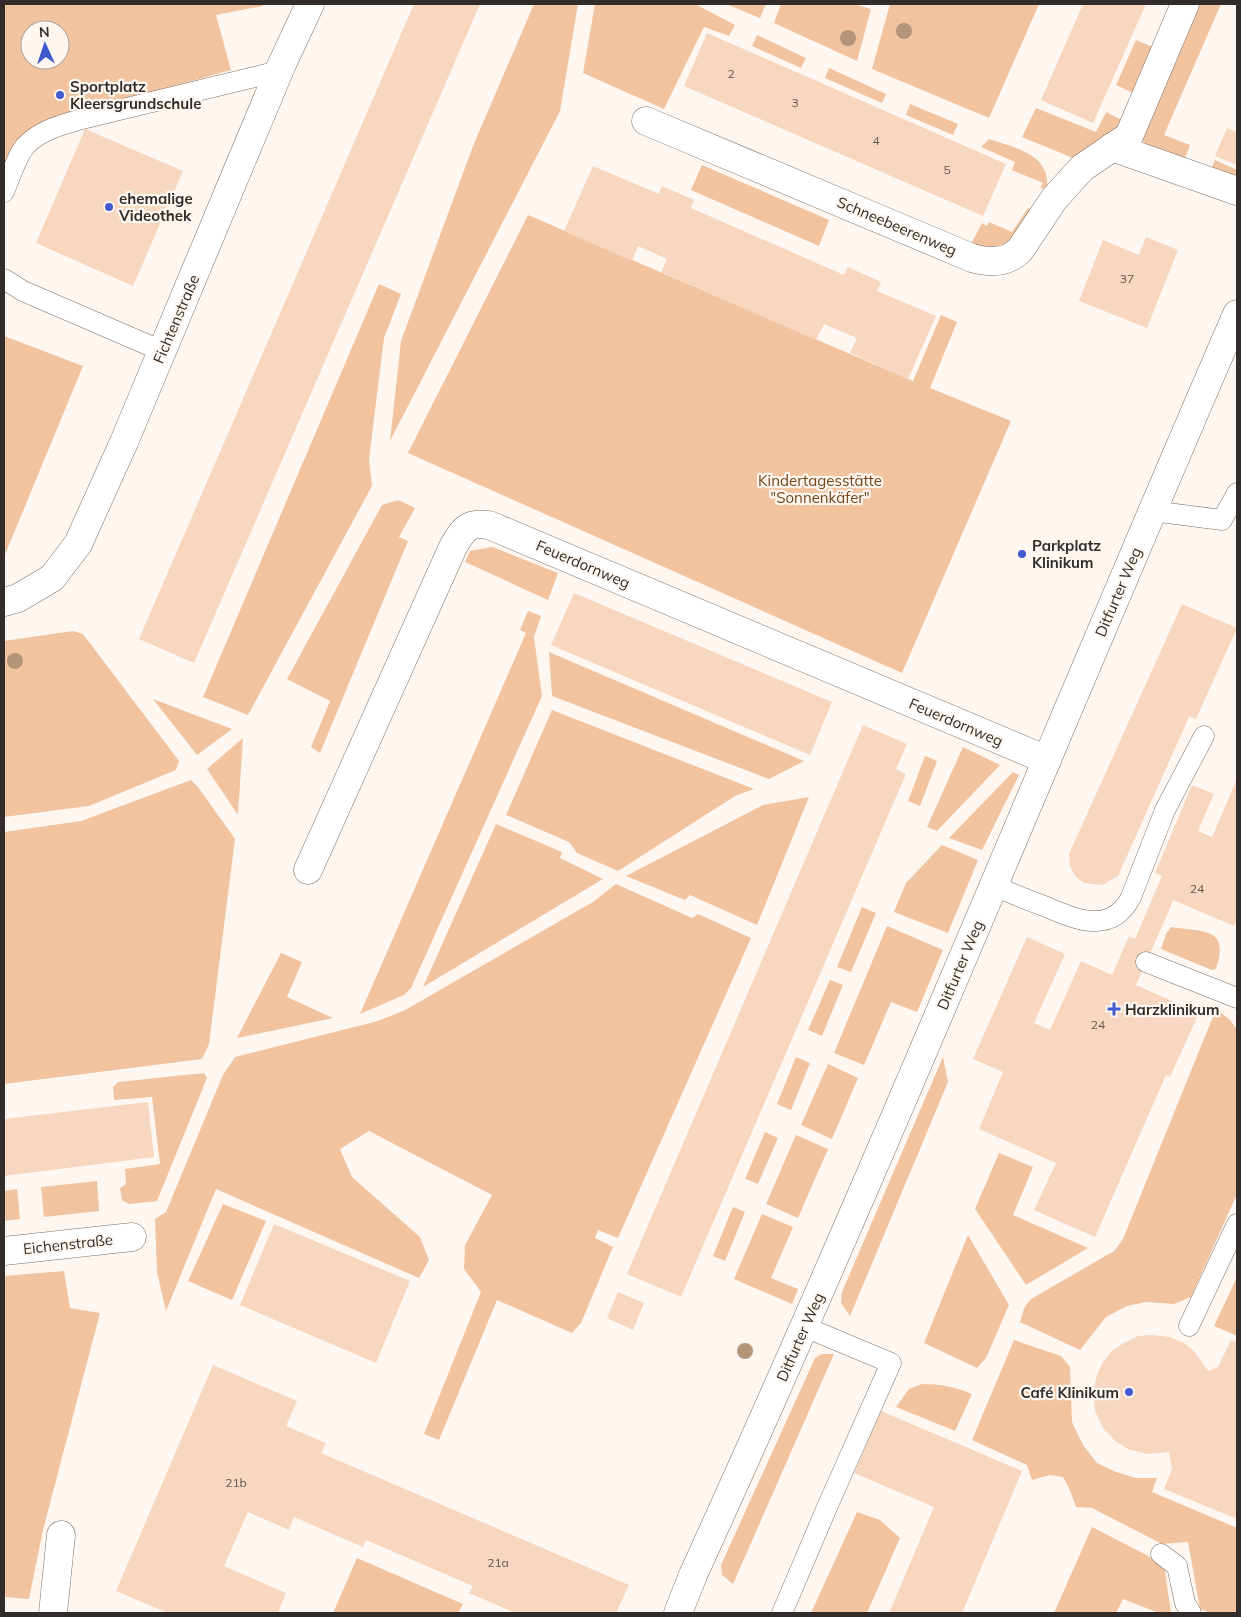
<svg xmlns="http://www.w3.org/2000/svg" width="1241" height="1617" font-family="Mulish,sans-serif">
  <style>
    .green { fill: #f2c39f; fill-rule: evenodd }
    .building { fill: #f7d7bf }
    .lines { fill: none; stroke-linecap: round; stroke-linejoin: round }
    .lane-casing { stroke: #7a6f67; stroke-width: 21 }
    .street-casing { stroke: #7a6f67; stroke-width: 29 }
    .lane { stroke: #fff; stroke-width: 20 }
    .street { stroke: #fff; stroke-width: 28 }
    .tree { fill: #b39579 }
    .poi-dot { fill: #415acd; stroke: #fef7f1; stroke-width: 2 }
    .labels { text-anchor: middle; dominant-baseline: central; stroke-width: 4.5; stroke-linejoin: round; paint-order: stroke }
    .number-label { font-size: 12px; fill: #63584f }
    .poi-label { font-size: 15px; font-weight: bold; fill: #322d2a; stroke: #fef7f1; text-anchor: start }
    .street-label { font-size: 15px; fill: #322d2a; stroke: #fef7f1 }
    .park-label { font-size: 15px; fill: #754517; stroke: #fef7f1 }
  </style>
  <rect width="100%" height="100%" fill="#fef7f1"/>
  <g class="green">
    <path d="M4,4H263V6L216,15L231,70L64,117L4,168ZM30,30H60V60H30Z"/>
    <polygon points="534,4 578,4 560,111 390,441 401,341 473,146"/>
    <polygon points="595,4 695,4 735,25 729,36 704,27 664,109 583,73"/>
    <polygon points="726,4 766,4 760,18"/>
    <polygon points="781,4 854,4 871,9 857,61 774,23"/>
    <polygon points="890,4 1039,4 989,118 872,69"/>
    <polygon points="1193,4 1221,4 1164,135 1190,145 1184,161 1151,148 1143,141 1142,133"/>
    <polygon points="757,35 806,58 801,68 752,46"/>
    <polygon points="1136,40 1153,47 1133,93 1116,85"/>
    <polygon points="829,68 886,94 882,103 825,78"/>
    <polygon points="910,104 958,124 953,135 906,115"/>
    <polygon points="1036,108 1096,132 1106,112 1122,120 1110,136 1094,147 1073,158 1022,137"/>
    <path d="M989,139C1015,148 1051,154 1047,189L1040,188L1043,183L1012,170L1015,162L981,147Z"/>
    <polygon points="1215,160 1237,170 1237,182 1210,171"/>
    <polygon points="702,165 829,220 819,246 691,190"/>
    <path d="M1028,208L1034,211C1022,228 1011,254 986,250C981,250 976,246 971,244L982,223L987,226L989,222L1012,232Z"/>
    <polygon points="528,215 913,381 941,315 957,322 930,388 1011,421 902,673 408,453"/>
    <polygon points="379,284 401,294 384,338 369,459 372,486 248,715 203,697"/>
    <polygon points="4,336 83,366 4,557"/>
    <polygon points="398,500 415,508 399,537 408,541 320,753 311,747 330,701 287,679 382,505"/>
    <polygon points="492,547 558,573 548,600 465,562 470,551"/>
    <polygon points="528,611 541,616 534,637 542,696 411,988 404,995 360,1014 526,633 520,630"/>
    <polygon points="73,631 83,634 179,761 176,770 89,806 4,817 4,641"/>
    <polygon points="549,652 804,761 769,779 552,696"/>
    <polygon points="153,699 232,729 197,755"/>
    <polygon points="552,710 754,789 735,796 618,871 577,853 569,842 506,815"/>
    <polygon points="243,738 238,815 207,769"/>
    <polygon points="963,747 1000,765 937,831 927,827"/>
    <polygon points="925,756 937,761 920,806 908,801"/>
    <polygon points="1013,772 1019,775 982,850 949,838"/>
    <polygon points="191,780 198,787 235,839 209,1044 202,1059 4,1084 4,832 81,821"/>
    <polygon points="809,797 757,925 690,895 685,900 626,876 763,805"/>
    <polygon points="496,824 562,852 560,858 603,879 423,987"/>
    <polygon points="942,845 978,860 948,933 894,912 906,883"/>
    <polygon points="616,884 692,918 698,914 751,938 618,1238 598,1230 595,1238 613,1247 581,1323 572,1333 497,1300 439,1440 424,1434 481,1292 464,1269 465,1245 492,1195 369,1131 340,1149 352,1177 420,1237 429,1260 419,1278 216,1189 166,1311 157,1272 155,1219 166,1212 223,1075 235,1057 378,1021 405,1010 593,902"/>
    <polygon points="862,907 876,913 851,972 837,967"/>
    <polygon points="887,926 943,950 917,1012 891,1002 864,1065 834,1053"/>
    <path d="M1171,927C1202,932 1231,927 1216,969L1212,970L1161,949L1166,934Z"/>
    <polygon points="281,953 302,962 287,997 333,1018 237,1038"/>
    <polygon points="830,980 843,985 822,1036 808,1030"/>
    <polygon points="1216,1009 1229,1019 1237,1029 1237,1194 1191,1297 1174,1304 1146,1302 1127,1306 1106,1317 1080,1350 1020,1322 1024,1308 1031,1299 1114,1251 1123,1239"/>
    <polygon points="796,1057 810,1063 791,1110 777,1104"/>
    <polygon points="943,1057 948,1082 850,1316 841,1303 842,1292"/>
    <polygon points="828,1064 858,1078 832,1139 801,1125"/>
    <polygon points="204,1073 207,1078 157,1201 129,1204 122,1200 120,1188 126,1184 125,1169 160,1164 152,1097 114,1100 113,1087 118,1082"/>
    <polygon points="765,1132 778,1138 758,1184 745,1179"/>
    <polygon points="796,1135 828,1149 798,1218 766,1204"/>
    <polygon points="999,1153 1033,1167 1013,1215 1088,1248 1026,1285 975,1209"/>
    <polygon points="97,1181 99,1211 44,1217 41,1187"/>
    <polygon points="17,1189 20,1219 4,1221 4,1191"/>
    <polygon points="223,1204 266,1221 232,1300 188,1281"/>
    <polygon points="733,1207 745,1212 725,1261 713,1256"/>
    <polygon points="762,1214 793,1227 771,1278 798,1289 792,1304 734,1279"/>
    <polygon points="968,1235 1009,1305 986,1358 977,1368 924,1343"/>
    <polygon points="64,1271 70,1308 100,1313 43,1530 29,1599 4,1597 4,1276"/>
    <polygon points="1237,1277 1237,1336 1214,1326"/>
    <polygon points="1014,1340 1061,1356 1070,1367 1072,1422 1083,1445 1097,1463 1116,1472 1136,1478 1157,1478 1152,1492 1237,1528 1237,1613 1210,1613 1200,1609 1188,1542 1162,1544 1092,1508 1076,1507 1069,1488 1063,1477 1050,1475 1032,1480 1027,1465 972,1440"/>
    <polygon points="822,1354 834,1354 733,1584 722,1575 721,1565 815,1358"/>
    <path d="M922,1384C941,1384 955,1387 972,1394L955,1431L896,1407L909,1389Z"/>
    <polygon points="857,1512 880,1520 900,1538 867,1613 811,1613"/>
    <polygon points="1092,1527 1164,1564 1171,1613 1159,1613 1123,1599 1116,1613 1054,1613"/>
    <polygon points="357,1558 463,1604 458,1613 333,1613"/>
  </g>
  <g class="building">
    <polygon points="414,4 480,4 194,663 139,639"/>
    <polygon points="1083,4 1146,4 1093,123 1041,100"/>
    <polygon points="707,33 1006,164 983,216 684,86"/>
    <polygon points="1227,128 1237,132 1237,165 1215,156"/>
    <polygon points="85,129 183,171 133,286 36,243"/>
    <polygon points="593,166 659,194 662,186 694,200 691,208 844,275 848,267 881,282 877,291 936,316 908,379 850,353 857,338 824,324 816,340 661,272 667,259 638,246 632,261 564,231"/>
    <polygon points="1146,237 1178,250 1147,328 1079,301 1103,240 1139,255"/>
    <polygon points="574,593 832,702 810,755 551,645"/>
    <polygon points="1182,604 1237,628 1196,719 1189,717 1118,876 1103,885 1084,883 1075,876 1070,866 1069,854"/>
    <polygon points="863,725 907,744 896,769 906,774 681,1297 627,1274"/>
    <polygon points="1237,779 1237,918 1234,926 1173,900 1167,915 1136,985 1199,1013 1170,1077 1166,1075 1095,1237 1034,1210 1056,1163 979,1129 1003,1072 973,1059 1027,937 1065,954 1034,1023 1050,1030 1081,961 1112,975 1129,936 1135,939 1162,876 1155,873 1192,785 1214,794 1198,831 1212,837"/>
    <polygon points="148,1102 154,1157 4,1176 4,1119"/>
    <polygon points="274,1224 410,1281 376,1363 240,1305"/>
    <polygon points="618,1292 644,1303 633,1330 607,1318"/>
    <polygon points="1152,1335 1170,1337 1184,1343 1194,1351 1208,1371 1218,1367 1231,1340 1237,1342 1237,1519 1164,1489 1172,1469 1169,1452 1147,1454 1128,1449 1115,1441 1103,1428 1095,1411 1093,1392 1097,1375 1103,1362 1112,1351 1122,1344 1138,1336"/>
    <polygon points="213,1365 297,1401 286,1426 326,1443 321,1453 629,1585 616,1613 515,1613 469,1593 473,1586 366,1540 363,1547 294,1517 289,1530 248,1512 224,1566 286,1593 278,1613 168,1613 116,1591"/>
    <polygon points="881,1411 1022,1471 962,1613 889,1613 934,1507 854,1473"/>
  </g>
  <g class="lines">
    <defs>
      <g id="lane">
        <path d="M4,192C9,179 14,165 21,152C33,132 61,125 82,119L279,71"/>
        <polyline points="4,279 23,291 162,351"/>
        <polyline points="1152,511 1222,520 1237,493"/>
        <path d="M994,886C1011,893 1027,900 1044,906C1075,919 1111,936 1131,897L1165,810L1204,736"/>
        <polyline points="1146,962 1237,998"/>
        <polyline points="1189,1326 1237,1224"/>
        <polyline points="1161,1554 1177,1566 1185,1603 1191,1613"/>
        <polyline points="782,1613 828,1505 891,1363 805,1327"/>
      </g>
      <g id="street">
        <path d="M646,121L972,258C989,263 1007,263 1020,250L1054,199L1082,168L1129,136L1185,4"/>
        <polyline points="1112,147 1237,191"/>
        <polyline points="4,602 18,598 52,578 78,544 124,442 282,64 310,4"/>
        <path d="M308,870L453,547C463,529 468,522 489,525L1047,760"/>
        <polyline points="4,1251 132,1237"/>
        <polyline points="53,1613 61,1535"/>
        <path d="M678,1613L693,1575C883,1159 1055,734 1237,314"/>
      </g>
    </defs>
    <use href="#lane" class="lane-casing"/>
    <use href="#street" class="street-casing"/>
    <use href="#lane" class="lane"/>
    <use href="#street" class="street"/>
  </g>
  <g class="tree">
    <circle cx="904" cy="31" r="8"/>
    <circle cx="848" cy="38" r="8"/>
    <circle cx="15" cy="661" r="8"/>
    <circle cx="745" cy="1351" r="8"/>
  </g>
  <g class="poi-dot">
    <circle cx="60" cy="95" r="5"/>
    <circle cx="109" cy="207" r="5"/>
    <circle cx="1022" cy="554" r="5"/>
    <path d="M1111.5 1001.5h5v5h5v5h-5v5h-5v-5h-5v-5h5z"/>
    <circle cx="1129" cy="1392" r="5"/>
  </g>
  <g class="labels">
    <g class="number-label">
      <text x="731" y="73">2</text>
      <text x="795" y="102">3</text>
      <text x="876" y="140">4</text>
      <text x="947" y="169">5</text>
      <text x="1127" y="278">37</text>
      <text x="1197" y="888">24</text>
      <text x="1098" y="1024">24</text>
      <text x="236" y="1482">21b</text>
      <text x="498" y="1562">21a</text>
    </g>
    <g class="poi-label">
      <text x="70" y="86">Sportplatz<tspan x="70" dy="17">Kleersgrundschule</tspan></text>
      <text x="119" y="198">ehemalige<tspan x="119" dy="17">Videothek</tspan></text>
      <text x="1032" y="545">Parkplatz<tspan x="1032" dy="17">Klinikum</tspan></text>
      <text x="1125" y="1009">Harzklinikum</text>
      <text x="1119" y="1392" text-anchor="end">Café Klinikum</text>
    </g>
    <g class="street-label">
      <text transform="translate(897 226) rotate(23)">Schneebeerenweg</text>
      <text transform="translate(176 319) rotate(-67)">Fichtenstraße</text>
      <text transform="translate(583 564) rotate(23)">Feuerdornweg</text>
      <text transform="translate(1118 592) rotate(-67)">Ditfurter Weg</text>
      <text transform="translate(956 722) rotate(23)">Feuerdornweg</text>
      <text transform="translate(960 965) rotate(-67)">Ditfurter Weg</text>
      <text transform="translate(68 1244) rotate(-6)">Eichenstraße</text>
      <text transform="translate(800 1337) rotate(-66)">Ditfurter Weg</text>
    </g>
    <g class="park-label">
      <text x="820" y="480">Kindertagesstätte<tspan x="820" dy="17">"Sonnenkäfer"</tspan></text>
    </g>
  </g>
  <rect width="1241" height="1617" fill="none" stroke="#322d2a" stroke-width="10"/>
  <g transform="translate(45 45) rotate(357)"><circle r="24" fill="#fef7f1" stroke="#aca6a1"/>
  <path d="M0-4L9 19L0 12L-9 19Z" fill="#415acd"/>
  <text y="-8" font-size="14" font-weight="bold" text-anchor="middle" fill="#322d2a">N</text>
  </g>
</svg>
